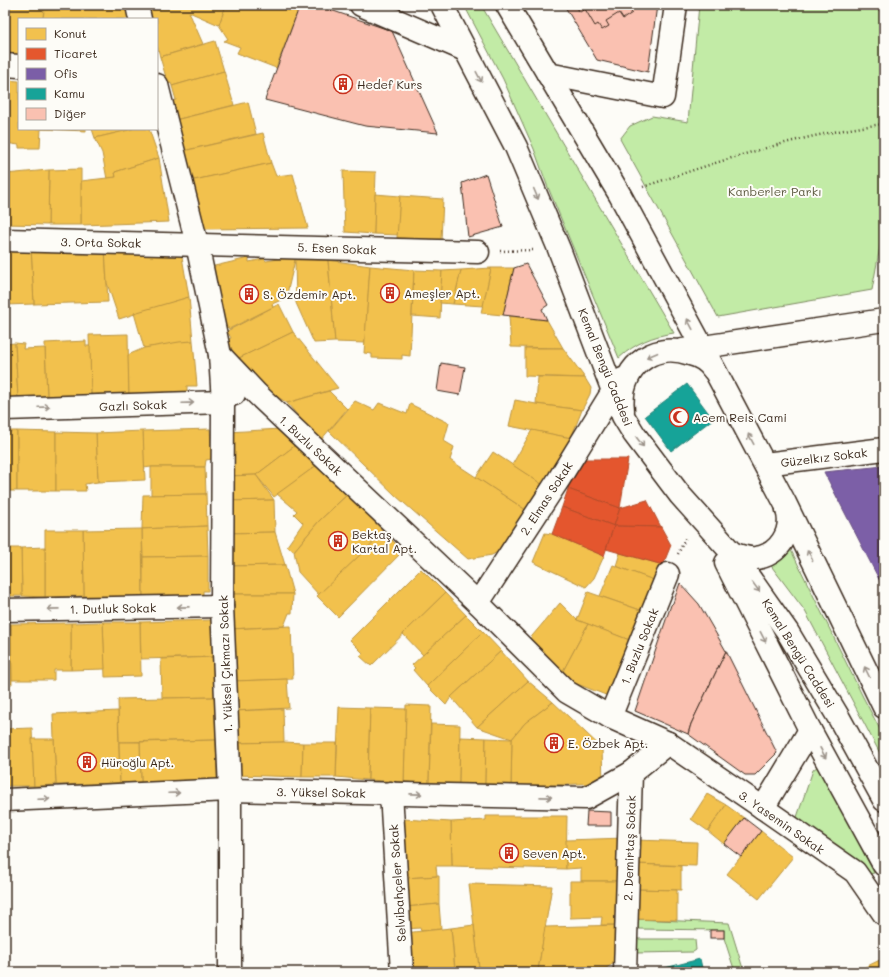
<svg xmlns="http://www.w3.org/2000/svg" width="889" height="977" font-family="Mali,sans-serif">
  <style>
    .green { fill: #c2eba6; stroke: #7e8a62 }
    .homes { fill: #f2c14e; stroke: #bb9440 }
    .shops { fill: #e4572e; stroke: #b14a29 }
    .offices { fill: #7b5ea7; stroke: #684e7e }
    .public { fill: #17a398; stroke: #227f73 }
    .building { fill: #fac1b1; stroke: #3b2a1e }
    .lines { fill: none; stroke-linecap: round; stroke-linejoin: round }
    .minor-casing { stroke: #3b2a1e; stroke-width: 25 }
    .primary-casing { stroke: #3b2a1e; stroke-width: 25 }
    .path { stroke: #3b2a1e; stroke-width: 2.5; stroke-dasharray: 1 3; stroke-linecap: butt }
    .minor { stroke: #fdfcf7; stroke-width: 22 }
    .primary { stroke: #fdfcf7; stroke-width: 22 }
    .oneway { stroke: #9c938a }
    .labels { text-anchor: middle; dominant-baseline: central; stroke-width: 4; stroke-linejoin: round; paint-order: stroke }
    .poi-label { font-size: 12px; fill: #3b2a1e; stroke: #fdfcf7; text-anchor: start }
    .park-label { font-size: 12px; fill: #5d5a40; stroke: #fdfcf7 }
    .street-label { font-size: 12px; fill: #3b2a1e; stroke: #fdfcf7 }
  </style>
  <rect width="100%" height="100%" fill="#fdfcf7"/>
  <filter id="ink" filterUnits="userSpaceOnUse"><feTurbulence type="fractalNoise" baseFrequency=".025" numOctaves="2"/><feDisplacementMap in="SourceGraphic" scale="8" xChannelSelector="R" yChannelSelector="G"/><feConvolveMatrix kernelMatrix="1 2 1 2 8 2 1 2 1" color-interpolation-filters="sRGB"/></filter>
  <g filter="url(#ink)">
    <g class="green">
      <path d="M464,5H481L674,333C652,336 636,343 619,358L547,185L534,149L503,79Z"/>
      <polygon points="699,5 884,5 884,225 872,290 718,317 620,139 630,126 652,116 688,122"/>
      <polygon points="789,546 863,697 884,737 884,761 805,611 766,559"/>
      <polygon points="818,766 821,768 874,873 869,874 795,823 813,770"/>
      <polygon points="633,919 729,923 744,972 735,972 724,938 724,930 637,929"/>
      <polygon points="636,939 694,939 695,940 696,950 693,952 636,953"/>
    </g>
    <g class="homes">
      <polygon points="5,5 44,5 43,19 19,19 19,55 5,54"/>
      <polygon points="68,5 127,5 130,19 43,19 44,10 69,7"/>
      <polygon points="147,5 226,5 219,25 189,12 203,44 160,57 157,45 157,19 151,19"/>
      <polygon points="226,5 300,5 276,68 237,53 240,47 224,41 228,39 219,25"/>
      <polygon points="299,31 371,55 370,68 376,87 385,90 380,104 388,107 384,119 281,86"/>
      <polygon points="215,41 224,71 172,86 171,83 168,84 160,57"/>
      <polygon points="224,71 234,105 175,120 171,102 176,100 172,86"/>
      <polygon points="5,80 19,81 19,129 41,129 40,148 19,148 19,145 5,143"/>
      <polygon points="248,102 256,134 183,151 175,120"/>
      <polygon points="41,129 86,129 86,131"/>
      <polygon points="92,129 133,129 95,138"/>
      <polygon points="133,129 149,129 159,158 115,172 116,177 107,179 102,153 95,138"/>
      <polygon points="263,133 271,163 190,181 183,151"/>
      <polygon points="159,158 169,222 81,225 81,181 116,177 115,172"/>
      <polygon points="271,163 276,176 293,174 308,228 201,229 190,181"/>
      <polygon points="81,169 81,225 48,225 49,170"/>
      <polygon points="49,170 48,225 5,224 5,174"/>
      <polygon points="343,171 376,172 374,234 345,232"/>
      <polygon points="375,194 400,196 398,235 374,234"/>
      <polygon points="400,196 443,199 441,240 397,238"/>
      <polygon points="31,247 105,248 108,302 34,304"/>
      <polygon points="31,247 34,304 5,305 5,248"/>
      <polygon points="105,248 181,251 189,297 119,319 107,283"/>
      <polygon points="292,257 295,260 286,298 272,304 273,307 229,329 228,327 223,330 206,268 249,258 249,262 264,259 266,261"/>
      <polygon points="295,260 328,260 335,342 314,343 296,303"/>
      <polygon points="328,260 370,266 365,343 335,342"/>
      <polygon points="370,266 414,270 410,356 402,355 402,359 372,358 372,354 364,353"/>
      <polygon points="491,268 514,268 503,315 481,313"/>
      <polygon points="491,268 483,306 453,304 461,270"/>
      <polygon points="414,270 442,271 440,318 412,316"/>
      <polygon points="461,270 453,304 440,303 442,271"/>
      <polygon points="189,297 193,341 144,348 134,313"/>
      <polygon points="279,304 293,332 237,359 227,340 231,338 227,331"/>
      <polygon points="509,316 547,320 563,348 511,347"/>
      <polygon points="293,332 338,388 287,403 245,375 237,359"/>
      <polygon points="128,334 129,395 91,397 89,335"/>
      <polygon points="86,341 86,346 90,346 91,397 47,397 45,343"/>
      <polygon points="193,341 197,386 187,386 187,393 129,395 128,355 144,348 179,342"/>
      <polygon points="15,343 18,398 5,398 5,344"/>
      <polygon points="15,343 24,344 23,349 45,348 47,397 18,398"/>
      <polygon points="525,348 563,348 585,378 525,376"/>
      <polygon points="538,377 585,378 591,388 590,394 582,410 536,404"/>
      <polygon points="329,391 347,409 320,441 287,403"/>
      <polygon points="515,400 536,404 582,410 571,438 509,426"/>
      <polygon points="355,401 374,410 379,403 407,414 410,404 449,423 444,441 454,447 450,460 526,510 508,546 492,555 468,559 396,496 329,431"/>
      <polygon points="210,429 212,459 206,460 205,467 151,467 144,468 143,431"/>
      <polygon points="281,429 297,444 256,475 227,476 228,432"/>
      <polygon points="532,430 571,438 543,485 512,465"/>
      <polygon points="5,431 17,431 17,491 7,491 7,483 5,483"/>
      <polygon points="17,431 56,432 56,491 17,491"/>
      <polygon points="143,431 145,480 98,482 96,433"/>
      <polygon points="56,432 96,433 98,482 85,484 86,491 56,491"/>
      <polygon points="297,444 317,465 274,497 256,475"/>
      <polygon points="493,452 543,485 526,510 476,477"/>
      <polygon points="317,465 348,494 319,521 294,551 287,546 303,523 294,514 297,511 277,494"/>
      <polygon points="151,467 205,467 206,494 151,495"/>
      <polygon points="256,475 274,500 227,501 227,476"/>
      <polygon points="884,476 884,568 842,482 848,479 851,484 864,478 867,484"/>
      <polygon points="206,494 207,526 142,529 143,495"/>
      <polygon points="348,494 384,532 319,595 298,572 294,551 319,521"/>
      <polygon points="274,500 275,532 228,533 227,501"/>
      <polygon points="207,526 208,556 143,557 142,529"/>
      <polygon points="142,529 143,597 84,596 83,530"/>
      <polygon points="45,530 83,530 84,596 45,597"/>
      <polygon points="275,532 285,565 228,566 228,533"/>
      <polygon points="384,532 403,551 338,617 317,596"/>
      <polygon points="545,533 552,534 604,556 594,578 586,587 533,562"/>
      <polygon points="45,547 45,597 22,596 21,548"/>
      <polygon points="5,548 21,548 22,596 5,596"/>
      <polygon points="620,553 663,565 658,582 616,566"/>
      <polygon points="208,556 208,591 203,591 203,596 143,597 143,557"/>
      <polygon points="285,565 293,594 229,594 228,566"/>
      <polygon points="613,565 659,582 646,612 600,596"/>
      <polygon points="421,569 445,593 371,666 360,656 363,653 350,640"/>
      <polygon points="588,592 646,612 632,641 577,620"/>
      <polygon points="445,593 466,615 423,655 403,634"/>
      <polygon points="229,594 293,594 292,613 289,613 284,626 231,629"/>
      <polygon points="560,603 577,620 588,624 562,673 527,642"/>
      <polygon points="466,615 483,632 427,686 413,670 415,668 412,665"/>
      <polygon points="214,620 215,657 141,659 140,622"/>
      <polygon points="103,622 140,622 141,676 105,677"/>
      <polygon points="103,622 105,669 71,670 71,623"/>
      <polygon points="71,623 71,670 54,670 54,680 12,680 11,624"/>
      <polygon points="5,624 11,624 12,684 5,684"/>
      <polygon points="588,624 632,641 611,697 572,682 562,673"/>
      <polygon points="291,626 293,679 234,681 231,629"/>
      <polygon points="668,627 690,635 688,642 695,645 694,649 702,653 696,666 699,668 692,684 689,683 688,687 690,689 686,703 683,702 681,707 672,704 665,706 645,698 647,693 644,692 649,674 659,676 662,666 659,665 666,648 661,645"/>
      <polygon points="483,632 501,651 451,697 446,705 427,686"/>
      <polygon points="501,651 528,681 477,727 451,697"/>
      <polygon points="215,657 215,697 162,698 161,659"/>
      <polygon points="723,670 760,740 744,758 701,736 691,728"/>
      <polygon points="287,679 289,708 234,711 234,681"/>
      <polygon points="528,681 553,702 525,723 512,739 477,727"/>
      <polygon points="215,697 216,740 119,742 118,699"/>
      <polygon points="553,702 602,748 603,783 518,786 518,784 511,785 512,739 525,723"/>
      <polygon points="406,705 431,706 429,783 404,782"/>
      <polygon points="339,707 370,708 368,780 336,777"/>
      <polygon points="370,708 406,709 404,782 368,780"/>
      <polygon points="283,709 284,742 235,743 234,711"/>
      <polygon points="118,711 120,783 56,785 53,714"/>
      <polygon points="431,724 460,725 459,784 429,783"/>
      <polygon points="32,728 34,786 5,786 5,729"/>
      <polygon points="460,737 486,738 485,785 459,784"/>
      <polygon points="486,738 512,739 511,785 485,785"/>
      <polygon points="32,739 54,739 56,785 34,786"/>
      <polygon points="216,740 217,780 141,782 140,742"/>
      <polygon points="119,742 140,742 141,782 120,783"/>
      <polygon points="284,742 303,743 302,777 235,775 235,743"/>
      <polygon points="303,743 337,743 336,777 302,777"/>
      <polygon points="707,794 726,805 708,831 691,819"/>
      <polygon points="726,805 744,818 724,844 708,831"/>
      <polygon points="486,816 567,816 566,869 452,866 451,822 486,820"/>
      <polygon points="403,819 451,822 452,866 436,866 437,876 405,878"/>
      <polygon points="761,831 793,857 759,899 727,874"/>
      <polygon points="625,838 623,881 581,881 581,868 566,869 566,840"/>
      <polygon points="635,840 697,842 696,866 634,864"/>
      <polygon points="634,864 681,866 681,890 634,889"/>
      <polygon points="439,876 439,904 405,907 405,878"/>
      <polygon points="570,881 623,881 623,925 601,925 602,917 570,918"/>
      <polygon points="469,884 552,886 538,971 479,968"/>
      <polygon points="634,889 677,890 677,920 633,919"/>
      <polygon points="439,904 441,929 421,931 420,928 406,929 405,907"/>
      <polygon points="474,925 479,968 455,968 451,928"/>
      <polygon points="623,925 622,958 600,972 538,971 545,927"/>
      <polygon points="451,928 455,972 408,972 404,933"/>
      <polygon points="882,959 884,964 884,972 855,972"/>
    </g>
    <g class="shops">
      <polygon points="577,459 628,459 620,508 568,489"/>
      <polygon points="568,489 620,508 614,526 562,507"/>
      <polygon points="647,500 661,527 614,526 620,508"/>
      <polygon points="562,507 614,526 604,556 552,534"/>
      <polygon points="614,526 661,527 671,545 663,565 606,549"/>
    </g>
    <polygon class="offices" points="884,466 884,589 824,472"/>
    <g class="public">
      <polygon points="687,384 713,419 671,451 645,416"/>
      <polygon points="700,959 703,972 649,972"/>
    </g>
    <g class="building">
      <polygon points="300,5 316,5 392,31 438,133 365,126 265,100"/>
      <polygon points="564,5 657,5 648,72 597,60"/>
      <polygon points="575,5 626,5 632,13 623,19 619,13 606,21 609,26 602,30 598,24 595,26 585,9 580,12"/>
      <polygon points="486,174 503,227 468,237 462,183"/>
      <polygon points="526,264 548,305 542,309 547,320 503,315 514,268"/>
      <polygon points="441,363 465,367 460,395 437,391"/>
      <polygon points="680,583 699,604 726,651 691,724 688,734 635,711 671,605 673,603"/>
      <polygon points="726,651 777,753 755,775 745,775 688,734 691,724"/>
      <polygon points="587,811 611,812 611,826 586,826"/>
      <polygon points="744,818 761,831 741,857 724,844"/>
      <rect x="710" y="930" width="14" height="8"/>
    </g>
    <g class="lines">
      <defs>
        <g id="minor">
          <polyline points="137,5 140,19"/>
          <polyline points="361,5 465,50"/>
          <polyline points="5,65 19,66"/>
          <polyline points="548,74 663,97 676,5"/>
          <polyline points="157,85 197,244 220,355 257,394 478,603 567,692 610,717 668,743 763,808 855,872 884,914"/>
          <polyline points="5,240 478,252"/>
          <polyline points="683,350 884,320"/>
          <polyline points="220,355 223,402 222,606 230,790 230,972"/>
          <polyline points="5,409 223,402 230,395 234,394"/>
          <polyline points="765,464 884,449"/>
          <polyline points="478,603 559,479 613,391 623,379"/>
          <polyline points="5,610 222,606"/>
          <polyline points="610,717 668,574"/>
          <polyline points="391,793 402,972"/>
          <polyline points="5,800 230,790 586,798 631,773"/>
          <polyline points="763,808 810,730"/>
          <polyline points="625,972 631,773 668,743"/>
        </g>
        <g id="primary">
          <polyline points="442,5 516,147 559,249 613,391 623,416 634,434 680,495 732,553 787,631 839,718 884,800"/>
          <polyline points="507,5 620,195 720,380 785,503 884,707"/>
          <path d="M623,410C618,370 651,340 690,354C699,356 708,362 713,369"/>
          <path d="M732,553C740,556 748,559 756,558C779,555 794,531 787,510"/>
          <polyline points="726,563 810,730 884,865"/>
        </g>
      </defs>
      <use href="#minor" class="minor-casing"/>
      <use href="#primary" class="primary-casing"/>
      <g class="path">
        <path d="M643,187C722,160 801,134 884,124"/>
        <polyline points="500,251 533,250"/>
        <polyline points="678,554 686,537"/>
      </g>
      <use href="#minor" class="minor"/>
      <use href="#primary" class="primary"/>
    </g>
    <defs><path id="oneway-shaft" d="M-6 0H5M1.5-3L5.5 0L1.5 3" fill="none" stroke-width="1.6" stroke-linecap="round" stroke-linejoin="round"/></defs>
    <g class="oneway">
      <use href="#oneway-shaft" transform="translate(479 77) rotate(62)"/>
      <use href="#oneway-shaft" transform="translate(536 194) rotate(67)"/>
      <use href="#oneway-shaft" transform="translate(690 324) rotate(-118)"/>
      <use href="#oneway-shaft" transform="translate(652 355) rotate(157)"/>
      <use href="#oneway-shaft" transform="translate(188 403) rotate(-2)"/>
      <use href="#oneway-shaft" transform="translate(44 407) rotate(-2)"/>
      <use href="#oneway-shaft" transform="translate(751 439) rotate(-118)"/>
      <use href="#oneway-shaft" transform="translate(640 442) rotate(53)"/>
      <use href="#oneway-shaft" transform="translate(810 555) rotate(-115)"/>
      <use href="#oneway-shaft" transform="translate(756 587) rotate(54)"/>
      <use href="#oneway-shaft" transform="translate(183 607) rotate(179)"/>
      <use href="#oneway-shaft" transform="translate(53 609) rotate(179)"/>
      <use href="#oneway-shaft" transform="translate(763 637) rotate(63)"/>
      <use href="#oneway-shaft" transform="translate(867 672) rotate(-116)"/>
      <use href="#oneway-shaft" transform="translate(823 753) rotate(61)"/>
      <use href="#oneway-shaft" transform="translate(174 793) rotate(-2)"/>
      <use href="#oneway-shaft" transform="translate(416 794) rotate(1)"/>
      <use href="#oneway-shaft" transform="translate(546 797) rotate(1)"/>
      <use href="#oneway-shaft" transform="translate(44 799) rotate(-2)"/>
    </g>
  </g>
  <defs>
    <symbol id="building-ring" viewBox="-11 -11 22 22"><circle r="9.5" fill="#fdfcf7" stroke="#c8321e" stroke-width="1.5"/><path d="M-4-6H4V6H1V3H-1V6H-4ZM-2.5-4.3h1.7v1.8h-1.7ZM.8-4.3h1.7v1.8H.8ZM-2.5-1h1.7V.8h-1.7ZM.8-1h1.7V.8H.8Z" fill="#c8321e"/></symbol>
    <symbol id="mosque-ring" viewBox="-11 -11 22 22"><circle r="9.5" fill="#fdfcf7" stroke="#c8321e" stroke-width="1.5"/><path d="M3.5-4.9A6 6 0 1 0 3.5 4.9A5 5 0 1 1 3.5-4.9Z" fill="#c8321e"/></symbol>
  </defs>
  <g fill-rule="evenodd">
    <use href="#building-ring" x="332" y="73" width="22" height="22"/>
    <use href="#building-ring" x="379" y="282" width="22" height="22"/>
    <use href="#building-ring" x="238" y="283" width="22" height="22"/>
    <use href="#mosque-ring" x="668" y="406" width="22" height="22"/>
    <use href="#building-ring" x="327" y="530" width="22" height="22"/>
    <use href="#building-ring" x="543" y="732" width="22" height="22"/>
    <use href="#building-ring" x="76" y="751" width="22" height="22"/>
    <use href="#building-ring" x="498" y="842" width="22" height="22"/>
  </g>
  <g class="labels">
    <g class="poi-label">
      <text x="357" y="84">Hedef Kurs</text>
      <text x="404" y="293">Ameşler Apt.</text>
      <text x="263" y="294">S. Özdemir Apt.</text>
      <text x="693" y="417">Acem Reis Cami</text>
      <text x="352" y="534">Bektaş<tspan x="352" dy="14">Kartal Apt.</tspan></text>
      <text x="568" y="743">E. Özbek Apt.</text>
      <text x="101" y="762">Hüroğlu Apt.</text>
      <text x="523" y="853">Seven Apt.</text>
    </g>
    <g class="park-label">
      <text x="775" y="191">Kanberler Parkı</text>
    </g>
    <g class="street-label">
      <text transform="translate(101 242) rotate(1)">3. Orta Sokak</text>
      <text transform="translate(337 248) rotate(2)">5. Esen Sokak</text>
      <text transform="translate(606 367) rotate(68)">Kemal Bengü Caddesi</text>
      <text transform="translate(133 405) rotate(-2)">Gazlı Sokak</text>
      <text transform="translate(311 445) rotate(43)">1. Buzlu Sokak</text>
      <text transform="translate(824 457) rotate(-7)">Güzelkız Sokak</text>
      <text transform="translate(546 498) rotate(-57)">2. Elmas Sokak</text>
      <text transform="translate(113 608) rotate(-1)">1. Dutluk Sokak</text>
      <text transform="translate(639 646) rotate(-68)">1. Buzlu Sokak</text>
      <text transform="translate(799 653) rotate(58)">Kemal Bengü Caddesi</text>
      <text transform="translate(225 664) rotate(-92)">1. Yüksel Çıkmazı Sokak</text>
      <text transform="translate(321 792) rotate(1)">3. Yüksel Sokak</text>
      <text transform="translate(782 822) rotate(35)">3. Yasemin Sokak</text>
      <text transform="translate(629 848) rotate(-88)">2. Demirtaş Sokak</text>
      <text transform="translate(397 883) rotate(-94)">Selvibahçeler Sokak</text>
    </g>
  </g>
  <rect width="889" height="977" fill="none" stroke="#fdfcf7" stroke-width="20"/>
  <rect x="10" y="10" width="869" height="957" fill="none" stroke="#3b2a1e" stroke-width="1.5" filter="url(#ink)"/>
  <rect x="18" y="18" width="140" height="112" fill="#fdfcf7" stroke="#afa8a0"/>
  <rect x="26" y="28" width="20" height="12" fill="#f2c14e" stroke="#afa8a0"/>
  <text x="54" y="38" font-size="12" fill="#3b2a1e">Konut</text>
  <rect x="26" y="48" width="20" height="12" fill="#e4572e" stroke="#afa8a0"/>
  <text x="54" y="58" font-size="12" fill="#3b2a1e">Ticaret</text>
  <rect x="26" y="68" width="20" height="12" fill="#7b5ea7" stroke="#afa8a0"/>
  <text x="54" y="78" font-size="12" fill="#3b2a1e">Ofis</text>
  <rect x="26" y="88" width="20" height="12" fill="#17a398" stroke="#afa8a0"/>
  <text x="54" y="98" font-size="12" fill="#3b2a1e">Kamu</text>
  <rect x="26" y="108" width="20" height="12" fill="#fac1b1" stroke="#afa8a0"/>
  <text x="54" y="118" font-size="12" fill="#3b2a1e">Diğer</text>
</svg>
